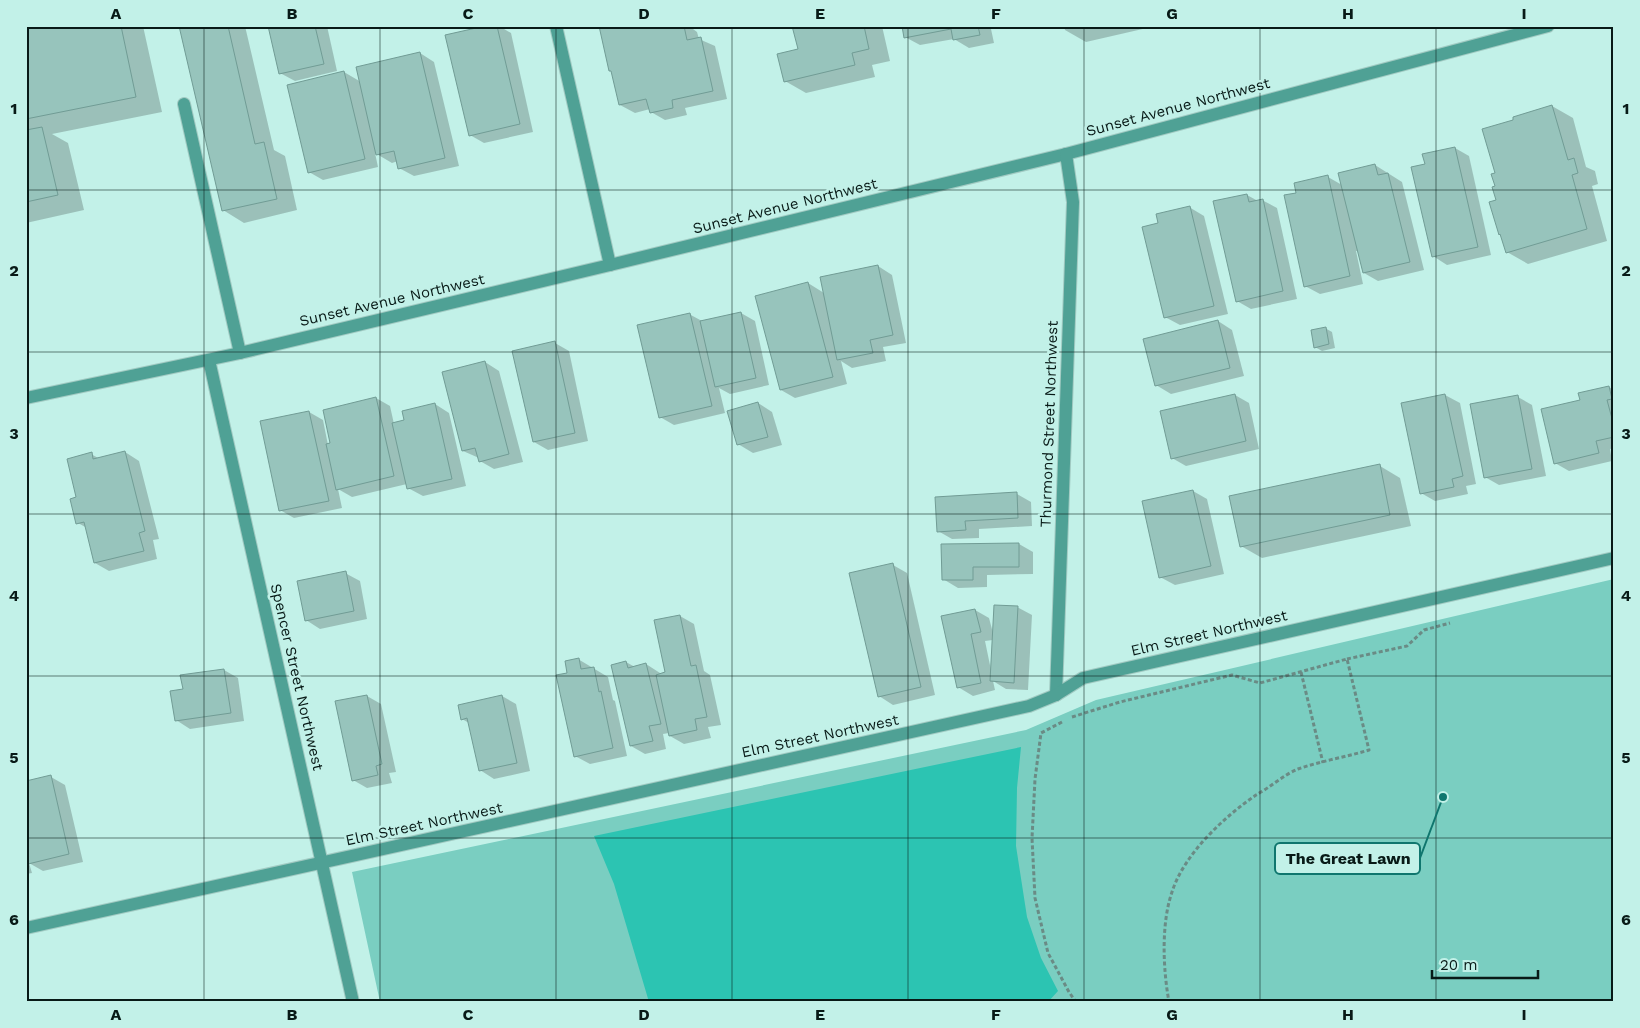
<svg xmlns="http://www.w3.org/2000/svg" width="1640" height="1028" font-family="'Work Sans',sans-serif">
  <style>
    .green { fill: #7acec1 }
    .forest { fill: #2cc4b2 }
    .shadow { fill: #0003; fill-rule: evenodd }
    .building { fill: #97c4bc; stroke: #719c95 }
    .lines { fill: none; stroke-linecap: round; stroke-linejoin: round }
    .service-casing { stroke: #a1cac2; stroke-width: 14 }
    .minor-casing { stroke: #a1cac2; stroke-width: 14 }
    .path { stroke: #6a8b85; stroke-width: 3; stroke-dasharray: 4 2.5; stroke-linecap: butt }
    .service { stroke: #4fa195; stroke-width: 12 }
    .minor { stroke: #4fa195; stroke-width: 12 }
    .grid { fill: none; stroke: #081a17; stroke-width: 1; stroke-opacity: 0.55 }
    .labels { text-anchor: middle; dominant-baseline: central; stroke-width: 5; stroke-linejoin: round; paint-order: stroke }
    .street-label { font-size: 15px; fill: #081a17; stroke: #c2f1e8 }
    .leader { fill: none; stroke: #0f766e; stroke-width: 2 }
    .callout-dot { fill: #0f766e; stroke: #c2f1e8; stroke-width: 2 }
    .callout { fill: #c2f1e8; stroke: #0f766e; stroke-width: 2 }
    .callout-label { font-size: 16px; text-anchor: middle; font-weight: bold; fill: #081a17 }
    .neatline { fill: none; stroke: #081a17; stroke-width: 2 }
    .grid-label { font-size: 16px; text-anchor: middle; font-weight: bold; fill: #081a17 }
  </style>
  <rect width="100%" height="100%" fill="#c2f1e8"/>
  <polygon class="green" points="1614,579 1614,1002 380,1002 352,872 1026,730 1096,700"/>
  <polygon class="forest" points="1021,747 1017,788 1016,846 1027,917 1041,958 1058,991 1048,1002 649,1002 614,884 594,836"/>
  <g class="shadow">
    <polygon points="26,26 143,26 162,112 52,134 68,143 84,210 26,223"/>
    <polygon points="180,26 245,26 274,150 285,156 297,210 244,223 223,210"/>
    <polygon points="270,26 327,26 337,71 295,81 280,73"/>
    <polygon points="491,26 499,26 511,33 533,132 484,143 470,135"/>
    <polygon points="600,26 689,26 697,32 699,39 715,46 727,99 685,108 687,115 665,120 651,112 650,109 635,113 620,105"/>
    <polygon points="794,26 882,26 890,61 872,65 875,77 806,93 785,81 799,50"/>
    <polygon points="903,26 1005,26 991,29 994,43 969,48 954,39 920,45 905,37"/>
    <polygon points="1064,26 1146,26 1147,28 1086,42 1065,30"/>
    <polygon points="420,53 434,62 459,166 414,176 399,168 398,161 392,163 375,153 378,167 323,180 309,172 344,72 361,82"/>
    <polygon points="1552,106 1573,118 1586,167 1595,171 1598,184 1592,186 1607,241 1528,264 1507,252 1497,201 1496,174 1515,121"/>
    <polygon points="1455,148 1469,156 1491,255 1447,265 1433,256 1426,165"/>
    <polygon points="1375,165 1402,182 1424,270 1378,281 1364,273 1359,251 1356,251 1363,284 1320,294 1305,286 1297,194 1328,177 1342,185"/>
    <polygon points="1247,195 1258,201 1262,200 1277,208 1297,299 1251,309 1237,301 1215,202"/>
    <polygon points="1189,207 1204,216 1228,314 1180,325 1165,317"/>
    <polygon points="878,266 892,275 906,343 883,347 886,361 852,368 841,361 847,384 795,398 781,390 808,283 824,293"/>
    <polygon points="741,313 755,321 769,385 730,394 719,388 725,413 674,425 660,417 689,314 702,321"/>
    <polygon points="1218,321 1232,330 1244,376 1171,394 1156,385"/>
    <polygon points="1325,328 1332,332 1335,348 1322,351 1315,347"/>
    <polygon points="555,343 569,351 588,441 548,450 534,442"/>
    <polygon points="485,362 499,371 523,462 494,469 480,461 479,458 463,451"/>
    <polygon points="1609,387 1614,390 1614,448 1610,449 1612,461 1569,471 1555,463 1581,401"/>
    <polygon points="1235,395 1249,403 1259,449 1186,466 1172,458"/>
    <polygon points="1445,395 1460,403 1476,484 1466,486 1468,494 1435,501 1421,493 1402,404"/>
    <polygon points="1518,397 1532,405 1546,476 1499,485 1485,477"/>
    <polygon points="376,398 390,406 394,424 406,421 435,404 449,413 466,486 423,496 408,488 407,484 352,497 338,489 342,508 294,518 280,510 309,412 323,420 328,445"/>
    <polygon points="758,403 772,412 782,445 753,453 738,444"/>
    <polygon points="125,452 139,461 159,539 153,540 157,559 109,571 95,563 87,528 78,523 91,454 100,459"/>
    <polygon points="1380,466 1400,478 1411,526 1262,558 1241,546"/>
    <polygon points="1193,491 1207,499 1224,574 1175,585 1160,577"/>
    <polygon points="1017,494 1031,502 1032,526 979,529 979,538 952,539 938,531"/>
    <polygon points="1019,544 1033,552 1033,574 987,575 987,587 958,588 943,579"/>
    <polygon points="893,565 907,573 935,695 893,705 879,696"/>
    <polygon points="345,573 360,581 367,619 320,629 306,620"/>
    <path d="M1017,607L1032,615L1028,690L1006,689L993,681L995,690L973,696L958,687L975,610L989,618L993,633ZM993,640L991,670L985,641Z"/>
    <polygon points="680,616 694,624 704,671 710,675 721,725 708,727 711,738 684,744 670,736 669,733 663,734 666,749 645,754 631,746 626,662 635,667 646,664 660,673 661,675 667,673"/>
    <polygon points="578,659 608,677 613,700 615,701 627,756 590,764 575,756 569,674"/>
    <polygon points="224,670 238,678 244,721 190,729 176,720 184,690"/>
    <polygon points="367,696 381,704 396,772 389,773 392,783 367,788 353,780"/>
    <polygon points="502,696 516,704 530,771 494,779 480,770 469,723 462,719"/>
    <polygon points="51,777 65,785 83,862 43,871 29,863 32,873 26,874 26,782"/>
  </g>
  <g class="building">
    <polygon points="26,26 121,26 136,97 26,119"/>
    <polygon points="179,26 228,26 255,144 264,142 277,199 222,211"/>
    <polygon points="268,26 315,26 324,64 279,74"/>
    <polygon points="485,26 497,26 520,124 469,136 445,35"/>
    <polygon points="599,26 684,26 687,40 701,37 713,91 672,100 673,108 650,113 646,99 619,105 611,71 609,71"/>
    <polygon points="792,26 864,26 869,49 852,53 855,65 784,82 777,54 798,49"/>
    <polygon points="902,26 978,26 980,35 953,40 951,29 904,38"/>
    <polygon points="420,52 445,158 398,169 394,151 376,155 356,67"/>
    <polygon points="344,71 365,159 308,173 287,85"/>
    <polygon points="1552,105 1568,160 1574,158 1578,173 1572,175 1587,229 1506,253 1500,234 1499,235 1489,202 1496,200 1492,187 1495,186 1491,174 1495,173 1482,129 1513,120 1513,117"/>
    <polygon points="42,127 58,195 26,202 26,130"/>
    <polygon points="1455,147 1478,247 1432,257 1411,167 1425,164 1422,154"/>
    <polygon points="1375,164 1378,175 1388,173 1410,262 1363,273 1338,173"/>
    <polygon points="1328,175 1350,276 1304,287 1284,195 1296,193 1294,183"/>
    <polygon points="1247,194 1249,202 1263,199 1283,291 1236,302 1213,201"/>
    <polygon points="1190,206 1214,306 1164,318 1142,227 1158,223 1156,214"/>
    <polygon points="878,265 893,335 870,340 873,353 837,360 820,277"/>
    <polygon points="808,282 833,377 780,390 755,296"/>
    <polygon points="741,312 756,378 715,387 700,321"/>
    <polygon points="690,313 712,406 659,418 637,325"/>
    <polygon points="1218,320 1230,368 1155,386 1143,339"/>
    <polygon points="1326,327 1329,344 1314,348 1311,330"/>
    <polygon points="555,341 575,433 533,442 512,351"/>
    <polygon points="485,361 509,454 479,462 475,448 462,451 442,372"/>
    <polygon points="1609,386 1612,399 1607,400 1614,426 1614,437 1596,441 1599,453 1554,464 1541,409 1580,400 1578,393"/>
    <polygon points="1235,394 1246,441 1171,459 1160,411"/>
    <polygon points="1445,394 1463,476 1452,479 1454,487 1420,494 1401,403"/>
    <polygon points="1518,395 1532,469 1484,478 1470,404"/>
    <polygon points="376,397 394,476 336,490 326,444 330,443 323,410"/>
    <polygon points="758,402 768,437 737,445 727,411"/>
    <polygon points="435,403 452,479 407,489 392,423 404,420 402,411"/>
    <polygon points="309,411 329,501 279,511 260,421"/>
    <polygon points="125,451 145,531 139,533 144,551 94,563 84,522 76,524 70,499 76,497 67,459 92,452 93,459"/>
    <polygon points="1380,464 1390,515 1240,547 1229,496"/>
    <polygon points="1193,490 1211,566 1159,578 1142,501"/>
    <polygon points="1017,492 1018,518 965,521 966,530 937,532 935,497"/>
    <polygon points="1019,543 1019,567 973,567 973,580 942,580 941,544"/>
    <polygon points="893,563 921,687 878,697 849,573"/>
    <polygon points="346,571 354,611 305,621 297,581"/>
    <polygon points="994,605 1018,606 1014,683 990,681"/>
    <polygon points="975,609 981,632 971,634 981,683 957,688 941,616"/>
    <polygon points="680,615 691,666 696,665 707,717 695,719 697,730 669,736 656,675 665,672 654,620"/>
    <polygon points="579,658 581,669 594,667 599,692 601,691 613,748 574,757 556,675 567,673 565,661"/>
    <polygon points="626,661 628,668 646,663 661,724 649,726 653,741 630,746 611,665"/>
    <polygon points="224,669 231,713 175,721 170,691 183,689 180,675"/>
    <polygon points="367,695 382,764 376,766 378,775 352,781 335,701"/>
    <polygon points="502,695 517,763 479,771 467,718 461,720 458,705"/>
    <polygon points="51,775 69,854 28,864 26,856 26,781"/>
  </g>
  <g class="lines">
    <defs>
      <g id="service">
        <polyline points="556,26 610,265"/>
        <polyline points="184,104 240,353"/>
      </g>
      <g id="minor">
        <polyline points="209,360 353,1002"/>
        <polyline points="26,398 240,353 610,265 1066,154 1548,26"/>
        <polyline points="1056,695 1073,202 1066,154"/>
        <polyline points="26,928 1029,706 1056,695 1083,678 1614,558"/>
      </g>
    </defs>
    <use href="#service" class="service-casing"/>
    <use href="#minor" class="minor-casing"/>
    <g class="path">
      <polyline points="1347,659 1407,646 1424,630 1450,623"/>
      <polyline points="1301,672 1323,763"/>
      <path d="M1072,717L1120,702L1232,675L1260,683L1347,659L1369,750C1346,757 1321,761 1298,769C1285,774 1269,788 1256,795C1224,817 1184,854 1172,892C1161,924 1163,969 1169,1002"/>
      <polyline points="1062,722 1041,733 1035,779 1032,838 1035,898 1048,953 1069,992 1076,1002"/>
    </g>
    <use href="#service" class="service"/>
    <use href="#minor" class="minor"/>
  </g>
  <path class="grid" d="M204,26V1002M380,26V1002M556,26V1002M732,26V1002M908,26V1002M1084,26V1002M1260,26V1002M1436,26V1002M26,190H1614M26,352H1614M26,514H1614M26,676H1614M26,838H1614"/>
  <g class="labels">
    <g class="street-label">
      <text transform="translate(1178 107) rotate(-15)">Sunset Avenue Northwest</text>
      <text transform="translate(785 206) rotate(-14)">Sunset Avenue Northwest</text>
      <text transform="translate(392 300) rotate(-13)">Sunset Avenue Northwest</text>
      <text transform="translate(1049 424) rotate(-88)">Thurmond Street Northwest</text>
      <text transform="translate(1209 633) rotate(-13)">Elm Street Northwest</text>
      <text transform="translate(297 677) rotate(77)">Spencer Street Northwest</text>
      <text transform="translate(820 736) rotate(-12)">Elm Street Northwest</text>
      <text transform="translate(424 824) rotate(-12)">Elm Street Northwest</text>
    </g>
  </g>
  <path class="leader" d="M1443 797L1420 858"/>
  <circle class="callout-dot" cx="1443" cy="797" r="5"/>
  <rect class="callout" x="1275" y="843" width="145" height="31" rx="5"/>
  <g class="callout-label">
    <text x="1348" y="864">The Great Lawn</text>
  </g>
  <rect width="1640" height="1028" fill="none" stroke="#c2f1e8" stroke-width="55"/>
  <path d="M1432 970v8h106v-8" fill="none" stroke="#081a17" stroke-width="2.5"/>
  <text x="1440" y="970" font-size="15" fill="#081a17" stroke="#c2f1e8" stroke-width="4" paint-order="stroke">20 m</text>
  <rect x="28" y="28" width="1584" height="972" class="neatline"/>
  <g class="grid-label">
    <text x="116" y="19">A</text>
    <text x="292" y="19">B</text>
    <text x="468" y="19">C</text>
    <text x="644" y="19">D</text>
    <text x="820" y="19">E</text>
    <text x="996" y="19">F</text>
    <text x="1172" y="19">G</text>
    <text x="1348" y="19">H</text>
    <text x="1524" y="19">I</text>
    <text x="14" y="114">1</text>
    <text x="1626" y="114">1</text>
    <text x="14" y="276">2</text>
    <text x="1626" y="276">2</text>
    <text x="14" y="439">3</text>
    <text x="1626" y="439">3</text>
    <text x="14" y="601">4</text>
    <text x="1626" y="601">4</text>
    <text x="14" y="763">5</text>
    <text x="1626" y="763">5</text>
    <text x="14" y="925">6</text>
    <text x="1626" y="925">6</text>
    <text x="116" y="1020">A</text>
    <text x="292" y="1020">B</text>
    <text x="468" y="1020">C</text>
    <text x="644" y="1020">D</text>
    <text x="820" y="1020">E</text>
    <text x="996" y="1020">F</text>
    <text x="1172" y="1020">G</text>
    <text x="1348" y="1020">H</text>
    <text x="1524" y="1020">I</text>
  </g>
</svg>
